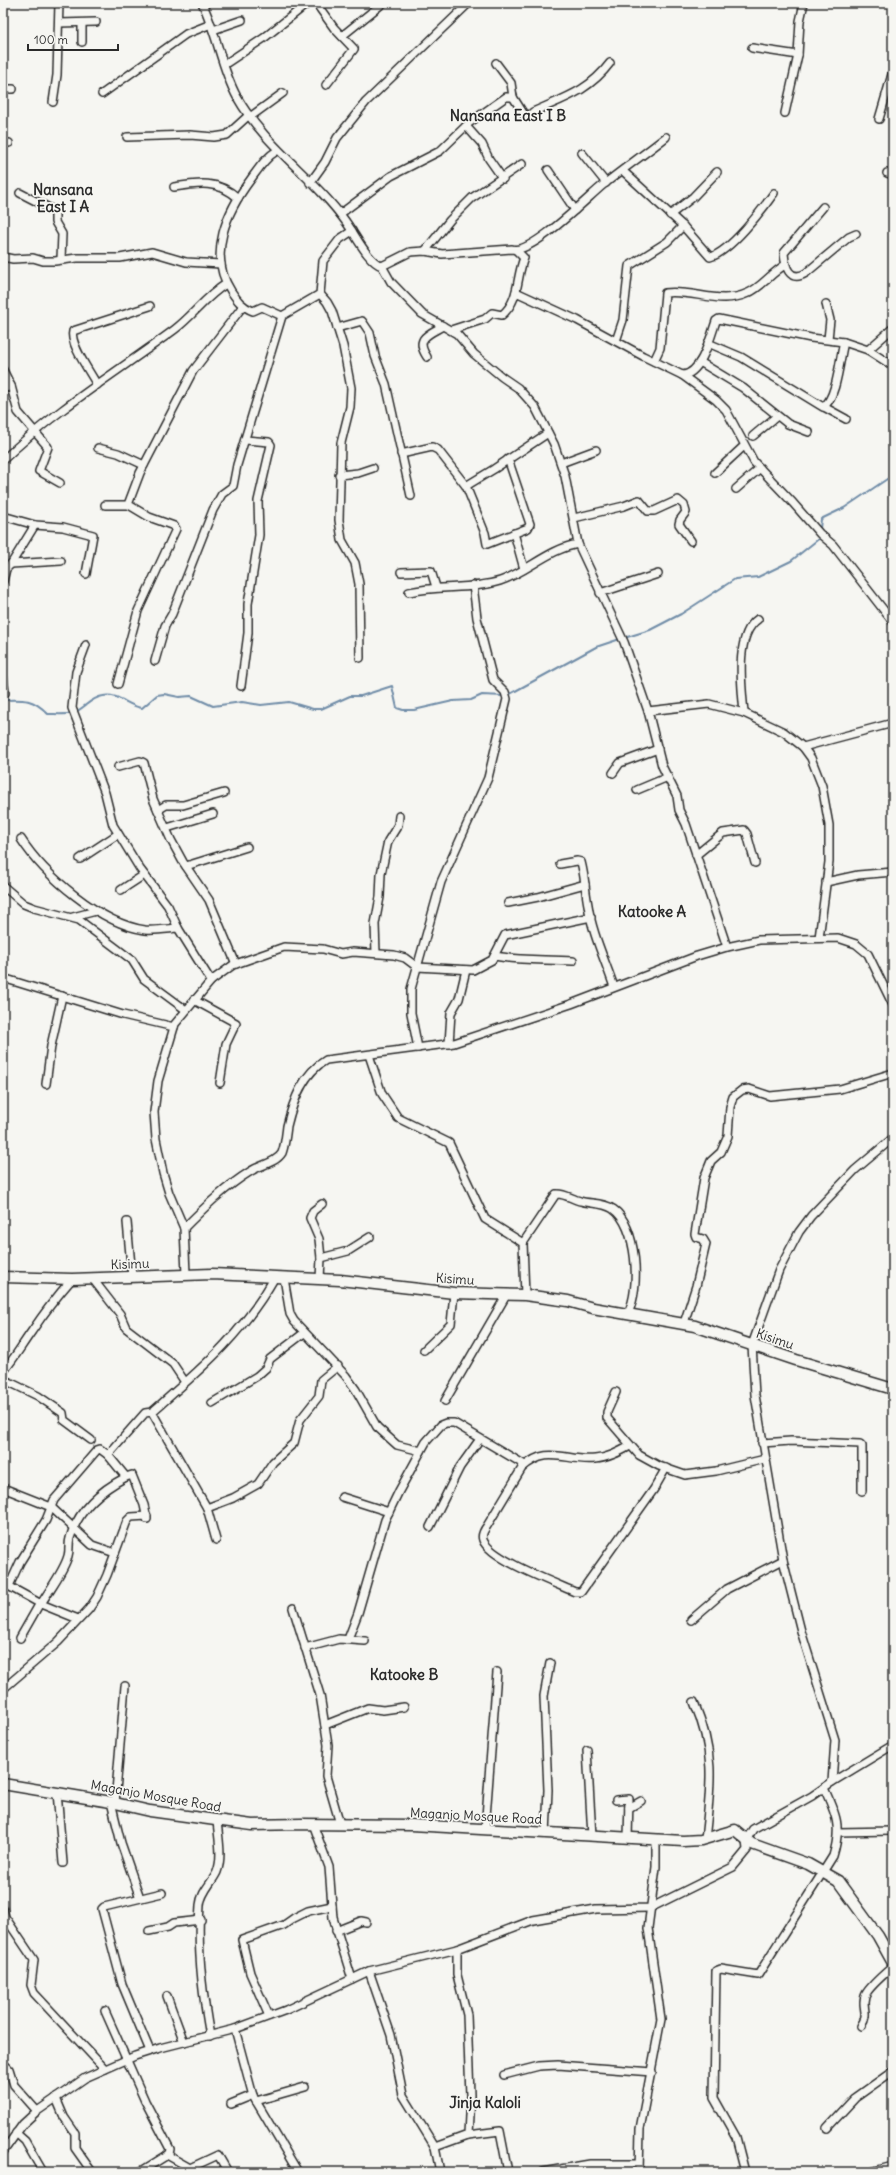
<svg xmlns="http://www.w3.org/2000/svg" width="896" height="2175" font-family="Delius,sans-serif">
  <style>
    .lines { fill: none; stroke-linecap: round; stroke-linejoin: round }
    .stream { stroke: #718da8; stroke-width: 2 }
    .street-casing { stroke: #2b2b2b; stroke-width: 10 }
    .secondary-casing { stroke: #2b2b2b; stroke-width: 13 }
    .street { stroke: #f6f6f2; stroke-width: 7 }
    .secondary { stroke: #f6f6f2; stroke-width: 10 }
    .labels { text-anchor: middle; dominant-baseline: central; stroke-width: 3.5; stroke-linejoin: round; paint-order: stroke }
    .street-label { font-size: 13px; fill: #2b2b2b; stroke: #f6f6f2 }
    .quarter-label { font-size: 15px; font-weight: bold; fill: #2b2b2b; stroke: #f6f6f2 }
  </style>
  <rect width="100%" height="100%" fill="#f6f6f2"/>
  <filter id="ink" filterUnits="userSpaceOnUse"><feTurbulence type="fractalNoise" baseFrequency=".025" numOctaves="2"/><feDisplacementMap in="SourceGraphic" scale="8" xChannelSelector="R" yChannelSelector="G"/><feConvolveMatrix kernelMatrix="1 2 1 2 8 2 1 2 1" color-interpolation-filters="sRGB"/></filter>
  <g filter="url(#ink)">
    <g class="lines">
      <g class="stream">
        <polyline points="820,529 821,519 844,508 893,475"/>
        <polyline points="624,638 650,630 681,614 735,579 758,577 791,561 821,537"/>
        <polyline points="508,695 596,647 620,639"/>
        <path d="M3,700C23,699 33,698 48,714C56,714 65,715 73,713C84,709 90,698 103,696C118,693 128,706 142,708L157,695L164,694L179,697L191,696L213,706L242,702L261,705L289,702L313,709H321L350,696H361L392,686L397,708L403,710H414L453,701L471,700L482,695L504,696"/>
      </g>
      <defs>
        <g id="street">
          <path d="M202,3C217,33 221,68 237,97C265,147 314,177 346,222C355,234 368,262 382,266L391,282L422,314L457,334L474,354L502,377L518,388L535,407L554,444L565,476L578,544L624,642L648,711L662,766L677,796L679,810L686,824L727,947"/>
          <polyline points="316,3 334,28 354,49 326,85"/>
          <polyline points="59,23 96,22"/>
          <polyline points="82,23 82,42"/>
          <polyline points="213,30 242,20"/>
          <polyline points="342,36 383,3"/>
          <polyline points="752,48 798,55"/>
          <polyline points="496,63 511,83 513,97"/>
          <polyline points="225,64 264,38 308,3"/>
          <polyline points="3,89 13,89"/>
          <polyline points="102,94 186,34 211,24"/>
          <polyline points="53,102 57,75 59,3"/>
          <polyline points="785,113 798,55 800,21 804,3"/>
          <polyline points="250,117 283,93"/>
          <polyline points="879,119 893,71"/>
          <polyline points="466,126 482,144 489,159 503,179"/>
          <polyline points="127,137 190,135 214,137 227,135 249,115"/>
          <polyline points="3,143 9,143"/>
          <path d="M278,150C266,157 259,168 251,179C227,211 207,254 231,291C237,300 242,307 253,311L262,307L282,316"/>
          <polyline points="582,153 606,183"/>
          <polyline points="548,170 575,210"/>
          <path d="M623,171L683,226L710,257C730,252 762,210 774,193"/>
          <polyline points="887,173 893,175"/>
          <polyline points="310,183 325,162 337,138 366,102 469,3"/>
          <path d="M174,187C199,183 218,180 238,198"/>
          <polyline points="20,193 55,211 55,222 62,234 61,259"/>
          <path d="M823,207L784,253C785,266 789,283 806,273L849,237L856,234"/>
          <path d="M340,214L391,176L440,151L469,123L506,97H513L525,116H529L533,112C564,98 589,91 610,63"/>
          <polyline points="670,215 693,197 717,172"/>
          <polyline points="425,251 450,220 472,198 522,164"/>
          <polyline points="3,257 13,259 33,258 43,261 55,261 77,258 120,258 152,252 186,262 221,264"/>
          <path d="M382,266L410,252L425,251L442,254L512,249C531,255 586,199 603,185C623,169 646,153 666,137"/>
          <path d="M516,292L577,320L643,356L682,375C701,375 711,336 716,321L719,319L811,338L844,342L868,350L893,328"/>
          <polyline points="320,294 327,302 332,311 343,346 351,388 350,407 341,443 339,520 342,540 355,563 359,584 360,658"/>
          <polyline points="826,304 830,320 828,339"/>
          <polyline points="337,328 362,321 370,333 375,356 386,384 411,496"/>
          <path d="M451,330L485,319L492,313L502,315C520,300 516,277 524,258L517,251"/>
          <polyline points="616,341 623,320 629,266 667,242 683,226"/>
          <path d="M708,343L741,357L823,407C837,399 840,356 844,342"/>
          <polyline points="868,350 893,366"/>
          <path d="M427,357C414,338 429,334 443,326"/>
          <path d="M654,361L660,348L665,293C693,289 720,306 748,293C762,287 771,273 785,265"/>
          <polyline points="700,362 743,388 788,424 809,432"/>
          <polyline points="3,370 11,386 18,412 48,447 39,471 60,483"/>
          <polyline points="682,375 716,400 726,410 754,462 793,503 820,534 833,545 893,622"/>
          <path d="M97,385C91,373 69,344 73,331L150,306"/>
          <polyline points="3,389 11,386"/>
          <polyline points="824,407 846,419"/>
          <polyline points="753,436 777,416"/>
          <polyline points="98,448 118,453 144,465"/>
          <polyline points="401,454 432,447 438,450 466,486 485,533 487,544 528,528 530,524 508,459"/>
          <path d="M3,460C55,410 117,372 174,330C193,316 206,296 226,284"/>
          <polyline points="561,463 596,450"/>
          <polyline points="715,473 744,446"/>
          <polyline points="339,475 358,473 373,468"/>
          <polyline points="466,486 494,469 548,433"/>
          <polyline points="736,489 760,468"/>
          <polyline points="105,505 129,505"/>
          <polyline points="3,516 35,525 63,527 93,535 86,574"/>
          <polyline points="574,518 624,506 639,500 648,511 654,511 678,500 684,505 686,512 680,520 679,524 691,541"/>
          <polyline points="514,533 524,569"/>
          <polyline points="11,564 61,561"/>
          <polyline points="401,572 431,571 436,587"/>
          <polyline points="3,581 6,569 11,564 35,525"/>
          <path d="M409,592C439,585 471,590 500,581C527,572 549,549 578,544"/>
          <polyline points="600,593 658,574"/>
          <polyline points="86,645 76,672 72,708 105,793 113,825 140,869 168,906 178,928 211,981"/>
          <polyline points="155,661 165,626 172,614 213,510 222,494 233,486 237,465 282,316 320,294 323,261 340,239 352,231"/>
          <polyline points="3,676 5,693"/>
          <polyline points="118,684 138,611 176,529 174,526 149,517 129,505 129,502 140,473 193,371 243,306"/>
          <polyline points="241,686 248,633 248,604 259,535 258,501 271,445 269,442 245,440"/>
          <polyline points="648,711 709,704 744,713 784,732 803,747 811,758 822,786 829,825 829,862 819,938"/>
          <path d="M744,713C742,688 734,635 758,619"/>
          <polyline points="803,747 893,723"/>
          <polyline points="118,767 140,761 144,763 153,799 171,840 183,862 209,900 236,964"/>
          <polyline points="613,773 620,763 658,749"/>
          <polyline points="637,790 668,777"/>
          <polyline points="158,810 166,805 183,805 224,793"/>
          <polyline points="167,828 213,814"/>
          <path d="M21,839C44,875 101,924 145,930C155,931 167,929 178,928"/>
          <polyline points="696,855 723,833 744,830 747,834 755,863"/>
          <polyline points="80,859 118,834"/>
          <path d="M560,864L577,861L581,862C585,877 585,890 588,905C592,933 605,960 614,987"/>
          <polyline points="186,866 247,847"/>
          <polyline points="826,882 858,875 893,872"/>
          <polyline points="3,886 24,904 34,908 79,920 132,960 144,979 186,1010"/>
          <polyline points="121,890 144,875"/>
          <polyline points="508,903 538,897 585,884"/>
          <polyline points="73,917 96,911"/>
          <polyline points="376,953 375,924 380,897 381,874 388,841 398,825 399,816"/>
          <path d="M495,956C521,961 546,959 573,961"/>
          <polyline points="3,978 123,1015 174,1027"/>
          <polyline points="194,1000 236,1023 226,1044 220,1083"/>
          <polyline points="449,1044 451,1013 459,999 466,970"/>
          <polyline points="418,1048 411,1013 411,989 441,882 488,778 507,699 505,692 493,680 477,618 473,585"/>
          <polyline points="369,1055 382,1094 398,1118 449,1143 485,1219 523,1243 525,1295"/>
          <polyline points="46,1084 51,1046 62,996"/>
          <polyline points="127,1222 132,1277"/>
          <path d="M184,1228C205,1207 225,1187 251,1171C260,1165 276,1163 282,1153C285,1145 286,1134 287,1126C293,1101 303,1073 326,1060L454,1043L571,1004L697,956L727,947L759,940L838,938L856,944L868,954L893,1005"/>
          <path d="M523,1243L556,1194C564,1193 572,1199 580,1201C590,1204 603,1202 613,1209C637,1225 641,1288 628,1313"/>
          <polyline points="321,1258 348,1251 370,1237"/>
          <polyline points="186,1274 184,1228 169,1193 163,1173 156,1139 154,1112 158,1081 175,1024 211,981 233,965 284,947 323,949 341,954 353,952 394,955 405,958 417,967 473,970 492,960 505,935 591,917"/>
          <polyline points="92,1278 120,1314 126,1328 173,1364 185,1382"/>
          <polyline points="284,1278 290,1314 294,1321 346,1376 356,1390 377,1427 397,1445 421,1451"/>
          <polyline points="320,1279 321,1258 319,1239 310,1218 313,1211 322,1204"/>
          <polyline points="684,1323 696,1286 706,1244 703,1239 696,1237 695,1234 704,1178 711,1161 721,1152 728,1136 730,1107 733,1097 742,1090 749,1089 770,1096 840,1089 893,1073"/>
          <polyline points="424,1350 451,1324 454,1293"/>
          <path d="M3,1372C14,1359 22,1345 32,1331C44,1313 58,1295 72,1279"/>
          <polyline points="3,1379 38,1396 63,1413 64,1420 91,1440"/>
          <polyline points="616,1392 607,1412 607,1418 639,1455 659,1466 685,1475 716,1471 765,1459"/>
          <polyline points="445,1401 507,1294"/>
          <polyline points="212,1403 257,1376 266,1368 270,1359 304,1333"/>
          <polyline points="762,1443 791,1441 860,1444 862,1446 862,1491"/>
          <path d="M630,1446C619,1452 608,1458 595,1459C566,1462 548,1444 522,1468L487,1526C484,1530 481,1535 483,1540C490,1559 555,1583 575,1592H581L654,1489L666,1468"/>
          <polyline points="108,1455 145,1413 152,1412"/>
          <polyline points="3,1488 51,1507 92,1545 115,1553"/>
          <polyline points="342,1497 389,1512"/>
          <polyline points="207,1508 233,1498 258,1484 273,1462 294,1443 300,1420 319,1396 321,1380 338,1366"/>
          <polyline points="430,1527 460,1467 480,1439"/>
          <path d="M216,1540L207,1508L152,1412C201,1369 242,1335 275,1277"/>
          <polyline points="3,1583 41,1604 78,1619"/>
          <polyline points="9,1586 20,1562 46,1520 54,1500 97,1450 100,1449 108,1455 126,1477 132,1475 144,1505 147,1519"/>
          <path d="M41,1604C49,1590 64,1571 68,1556C70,1550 68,1544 70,1538C78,1510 101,1490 126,1477"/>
          <polyline points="293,1608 320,1695 328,1745 326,1776 340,1824"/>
          <polyline points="691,1620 727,1589 783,1560"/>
          <polyline points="20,1638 40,1603"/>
          <polyline points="348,1639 358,1613 385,1520 399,1491 426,1442 441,1425 446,1423 454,1423 525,1465"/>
          <polyline points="305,1648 339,1639 365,1641"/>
          <polyline points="3,1689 58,1642 89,1609 97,1597 107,1575 127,1521 131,1517 147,1516"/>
          <path d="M694,1702C716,1754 711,1785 705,1839"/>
          <polyline points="325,1725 368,1708 383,1710 404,1707"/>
          <polyline points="587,1750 592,1836"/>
          <polyline points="832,1782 893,1745"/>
          <polyline points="57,1792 63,1863"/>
          <polyline points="616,1800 629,1799 628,1838"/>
          <polyline points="111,1802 121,1843 140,1898"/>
          <polyline points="115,1803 125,1686"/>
          <polyline points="629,1808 641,1801"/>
          <polyline points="313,1824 329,1867 333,1918 352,1979"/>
          <polyline points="485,1830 497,1672"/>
          <polyline points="838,1832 893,1831"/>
          <polyline points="546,1834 548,1790 544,1696 550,1663"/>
          <polyline points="3,1909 5,1917 34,1960 31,1985 34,1993 105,2069"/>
          <polyline points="149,1931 168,1927 174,1923 201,1920"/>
          <polyline points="336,1931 361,1921 366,1922"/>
          <polyline points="369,1971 391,2035 403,2095 435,2147"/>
          <polyline points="167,1996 184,2042"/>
          <polyline points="105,2011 145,2101 170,2149 169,2154 140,2172"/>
          <polyline points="269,2016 250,1973 242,1940 284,1925 294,1918 308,1911 332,1906"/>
          <path d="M861,2026C870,2013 861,2008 865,1996C868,1987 886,1973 893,1966"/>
          <polyline points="235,2029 253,2096 298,2172"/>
          <path d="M210,2036C202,1992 197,1949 200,1905C201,1892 212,1883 217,1872C223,1857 218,1836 217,1820"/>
          <polyline points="150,2051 122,1984 102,1909 104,1907 162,1893"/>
          <polyline points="3,2063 9,2069 14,2085 37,2111"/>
          <polyline points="504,2075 539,2066 558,2065 652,2072"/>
          <polyline points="56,2098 64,2117 75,2133 75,2148 92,2172"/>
          <polyline points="256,2101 305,2087"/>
          <polyline points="231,2104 253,2095"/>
          <polyline points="827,2128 855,2098 893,2071"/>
          <polyline points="16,2133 25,2141 43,2172"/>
          <polyline points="468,2135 500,2131 508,2172"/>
          <polyline points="3,2152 23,2124 36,2112 85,2078 135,2056 160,2048 235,2029 286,2010 369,1971 457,1949 533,1920 596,1909 650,1908 733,1867 747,1850 746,1840 753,1829 812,1796 832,1782 835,1740 801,1631 783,1560 755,1395 752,1345 779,1270 799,1232 811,1216 855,1170 893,1138"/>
          <polyline points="167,2155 190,2168 218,2155 228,2172"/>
          <polyline points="440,2172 435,2147 468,2135 470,2095 467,2015 457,1975 457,1949"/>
          <polyline points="543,2172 590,2164 638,2164"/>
          <polyline points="639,2172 640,2129 661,2019 648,1928 656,1867 656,1839"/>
          <path d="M745,2172L736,2137L714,2098L716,1971L721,1969L758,1975L833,1856C842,1827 836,1814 824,1788"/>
          <polyline points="871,2172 893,2166"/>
        </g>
        <g id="secondary">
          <polyline points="3,1277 72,1279 212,1274 340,1280 454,1293 525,1295 568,1301 593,1308 695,1326 796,1360 893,1389"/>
          <polyline points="3,1784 111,1802 150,1811 252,1825 301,1824 412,1825 683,1841 701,1840 735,1830 752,1844 808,1864 838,1881 878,1936 893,1963"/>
        </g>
      </defs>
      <use href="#street" class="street-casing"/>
      <use href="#secondary" class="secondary-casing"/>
      <use href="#street" class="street"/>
      <use href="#secondary" class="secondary"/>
    </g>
  </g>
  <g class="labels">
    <g class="street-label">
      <text transform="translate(130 1264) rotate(-2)">Kisimu</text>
      <text transform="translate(455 1279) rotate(4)">Kisimu</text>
      <text transform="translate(775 1339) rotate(19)">Kisimu</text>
      <text transform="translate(156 1796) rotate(10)">Maganjo Mosque Road</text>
      <text transform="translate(476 1816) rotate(3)">Maganjo Mosque Road</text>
    </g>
    <g class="quarter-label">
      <text x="508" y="115">Nansana East I B</text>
      <text x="63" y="189">Nansana<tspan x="63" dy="17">East I A</tspan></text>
      <text x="652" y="911">Katooke A</text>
      <text x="404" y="1674">Katooke B</text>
      <text x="485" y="2102">Jinja Kaloli</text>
    </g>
  </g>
  <rect width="896" height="2175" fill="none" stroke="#f6f6f2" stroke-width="16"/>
  <rect x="8" y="8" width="880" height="2159" fill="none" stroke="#2b2b2b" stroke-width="1.5" filter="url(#ink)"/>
  <path d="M28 44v6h90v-6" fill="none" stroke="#2b2b2b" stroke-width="2"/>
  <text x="34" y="44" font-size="12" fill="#2b2b2b" stroke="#f6f6f2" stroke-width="3" paint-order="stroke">100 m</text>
</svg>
